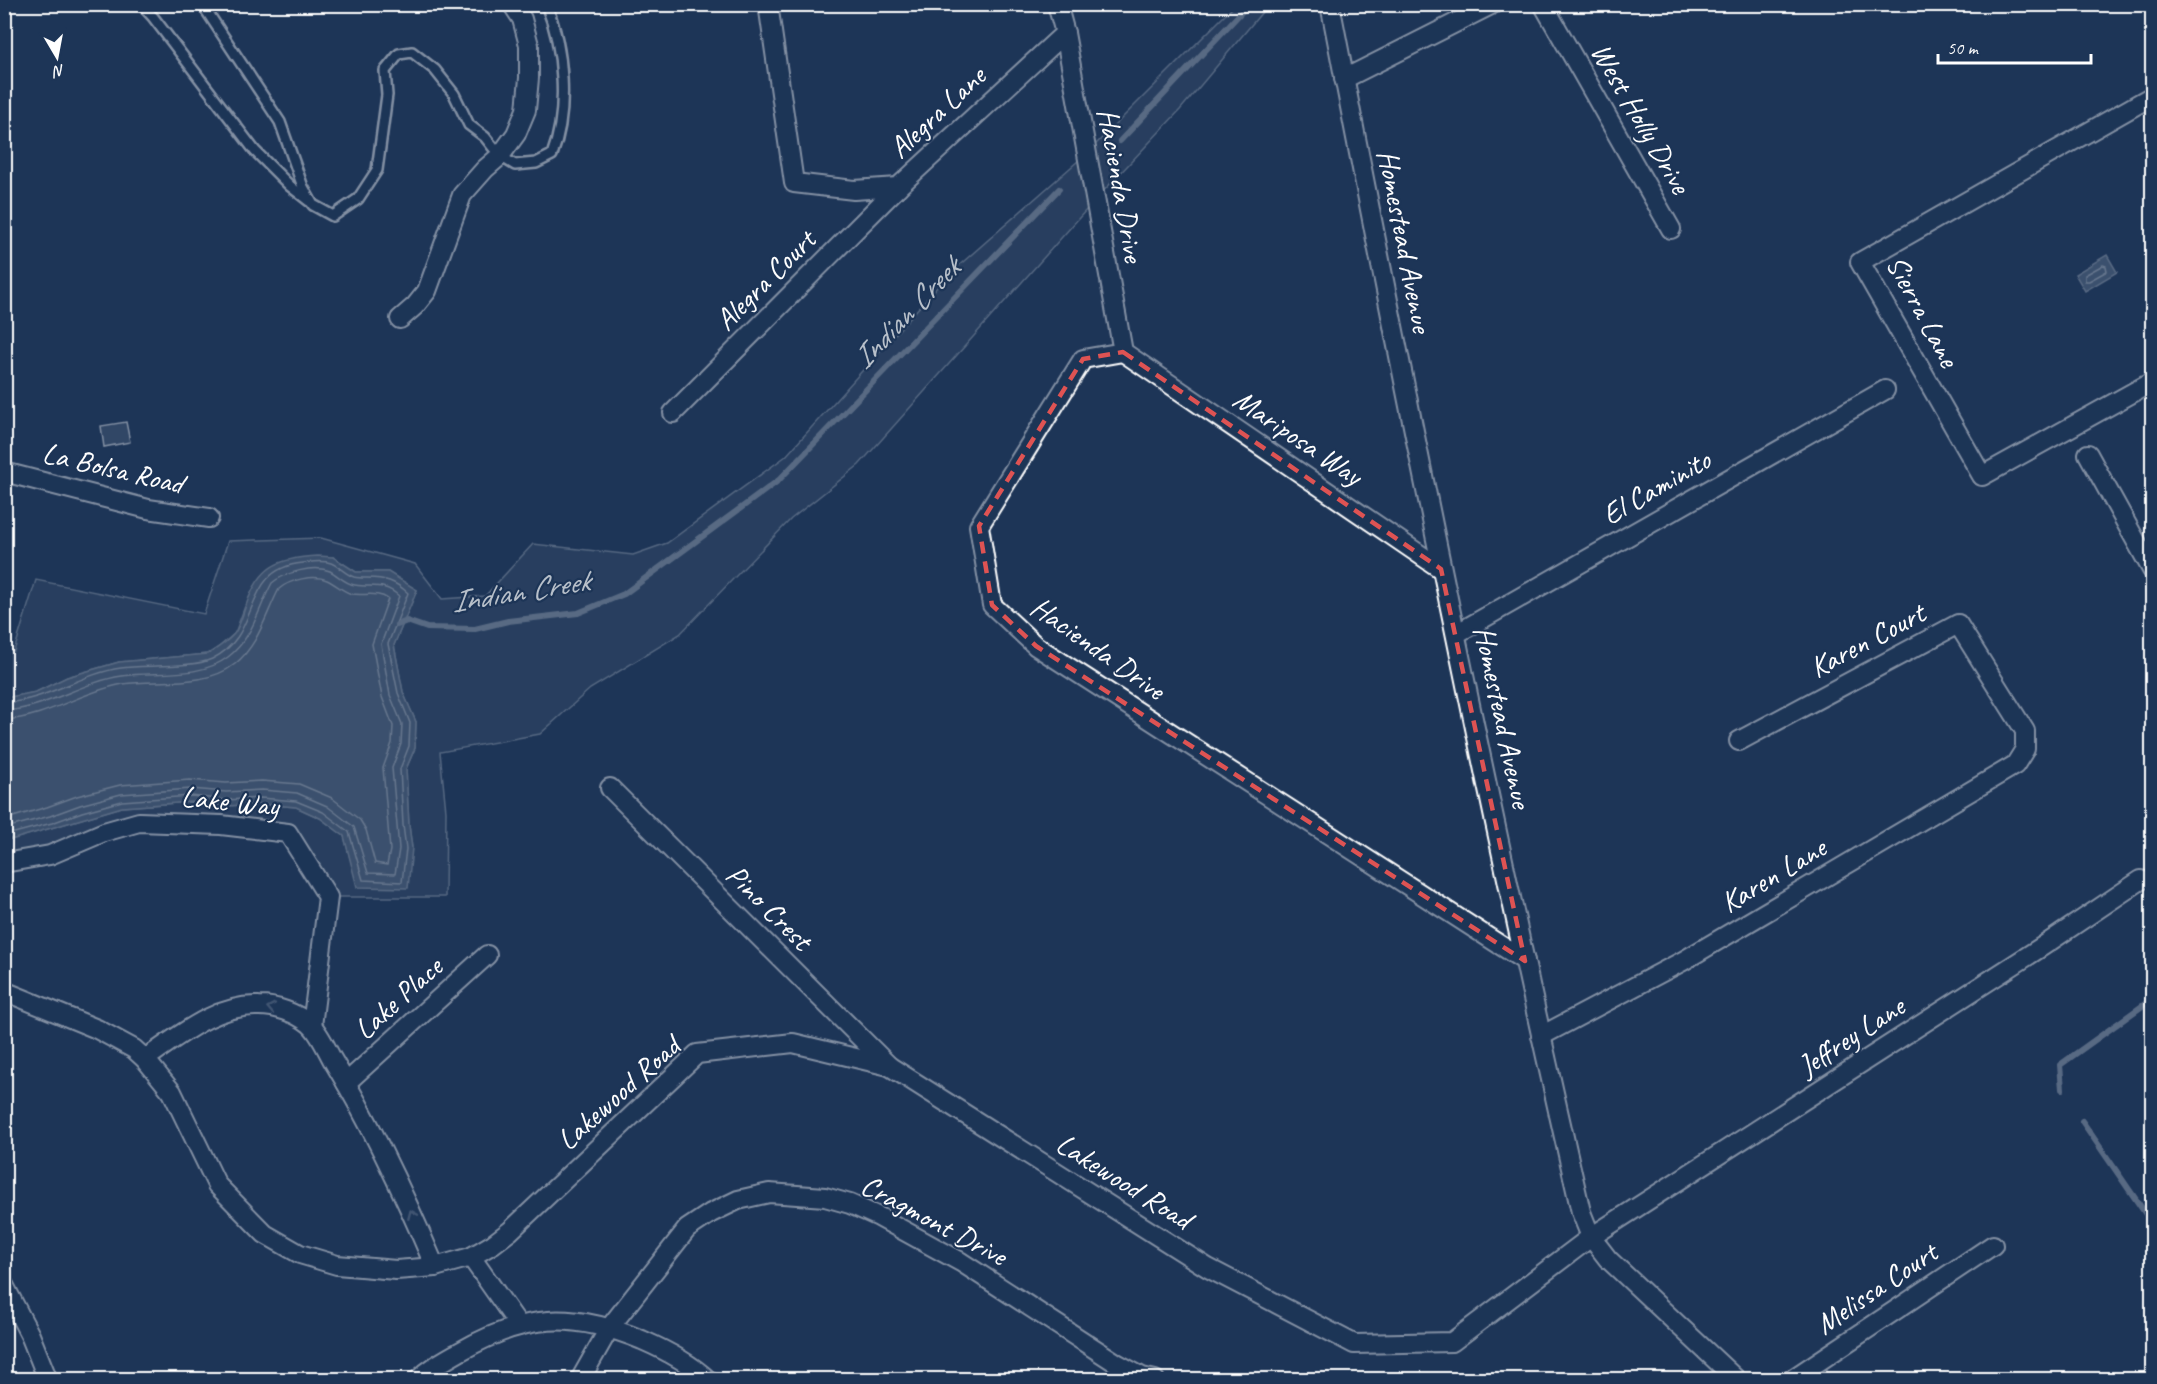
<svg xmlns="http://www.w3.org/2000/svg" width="2157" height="1384" font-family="Caveat,sans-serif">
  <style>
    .green { fill: #364b69; stroke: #9aa5b4; stroke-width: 1.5 }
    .water { fill: #617289; stroke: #a0aab8; stroke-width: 1.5 }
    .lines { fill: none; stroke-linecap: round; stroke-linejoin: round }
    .shore { stroke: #c0c7d0; stroke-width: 1.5 }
    .stream { stroke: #a0aab8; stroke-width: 6 }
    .building { fill: #4a5d79; stroke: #fff; stroke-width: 1.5 }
    .service-casing { stroke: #fff; stroke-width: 14 }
    .minor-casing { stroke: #fff; stroke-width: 22 }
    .service { stroke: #1d3557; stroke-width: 9 }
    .minor { stroke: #1d3557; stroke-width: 18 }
    .oneway { stroke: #6c7c92 }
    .marked { fill: none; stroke: #de5353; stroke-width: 4.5; stroke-dasharray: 12 8; stroke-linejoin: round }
    .labels { text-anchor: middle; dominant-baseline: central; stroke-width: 4.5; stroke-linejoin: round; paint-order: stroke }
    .street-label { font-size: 30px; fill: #fff; stroke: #1d3557 }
    .water-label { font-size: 32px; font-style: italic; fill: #b8c0ca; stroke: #1d3557 }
  </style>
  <rect width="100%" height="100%" fill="#1d3557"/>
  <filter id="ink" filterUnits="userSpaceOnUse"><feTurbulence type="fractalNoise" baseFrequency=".0167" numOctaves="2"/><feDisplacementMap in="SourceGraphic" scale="12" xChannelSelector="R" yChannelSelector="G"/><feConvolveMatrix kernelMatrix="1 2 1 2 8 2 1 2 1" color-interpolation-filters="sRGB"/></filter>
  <g filter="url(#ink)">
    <polygon class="green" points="1235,5 1268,5 1180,110 1095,200 859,465 791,519 680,634 590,689 540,734 440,752 446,811 445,897 328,897 288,833 139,822 5,863 5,839 14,839 122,807 191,802 226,806 261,804 296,807 320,818 344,836 358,887 412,848 409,825 406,769 415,748 416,722 403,692 394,645 417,590 388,572 356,572 333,557 245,606 235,633 220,646 208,654 119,662 67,677 36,692 5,698 5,649 14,651 36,580 204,614 228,541 321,538 415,564 442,599 485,596 533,544 633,555 667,543 786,456 947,276 1087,153"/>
    <g class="water">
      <polygon points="2107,255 2117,272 2085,291 2075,274"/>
      <path d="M318,556L333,557L356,572H388L417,590L394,645L403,692L416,722L415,748L406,769L409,825L412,848L408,888L357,887L344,836L320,818L296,807L261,804L226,806L191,802L122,807L14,839H5V698L36,692L67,677L119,662L208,654C218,648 227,642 234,634C240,626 242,617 245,608C259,567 276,558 318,556Z"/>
    </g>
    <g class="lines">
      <g class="shore">
        <polygon points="2103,265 2106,266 2107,271 2089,281 2085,281 2085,275"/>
        <path d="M4,703C46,701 80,674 121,668C144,665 193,668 212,659C264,634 239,569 303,563C312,562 322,560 331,563C339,566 345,574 354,577C358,578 363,578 367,578C385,578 395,581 408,593L388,644L398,693L410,723L409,746L400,769L403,825L406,849L402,882L363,880L349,832L323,812L296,801L261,798L226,800L191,796L122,801L82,812L52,823L14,833H4"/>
        <path d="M4,711C46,709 81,682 122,676C156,671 200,679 228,657C253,638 258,609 272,583C284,573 314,564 330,571C338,575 345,584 355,585C373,588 383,582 399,596L381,644L390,695L402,724L401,744L392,768L399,849L395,874L368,873L354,827L327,806L297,793L262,790L226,792L191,789L121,794L80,805L50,816L13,826L4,825"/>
        <path d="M4,720C47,718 82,691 123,684C159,679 205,688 235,664C259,644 265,616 279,589C289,580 314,574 327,580C336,584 343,592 352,594C364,596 378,591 388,599L372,644L382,697L393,726L392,743L383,768L390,850L387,865L375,863L366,830L360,820L332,798L299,784L262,781L226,783L190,780L120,785L77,796L47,807L13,817L4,816"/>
      </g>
      <g class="stream">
        <polyline points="1120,141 1249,4"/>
        <polyline points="397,625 407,621 427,628 475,629 508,621 578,613 624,594 779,480 1059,189"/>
        <polyline points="2062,1089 2060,1065 2152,999"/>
        <polyline points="2082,1121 2152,1223"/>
      </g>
    </g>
    <polygon class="building" points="126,422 130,442 104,447 101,426"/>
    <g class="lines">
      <defs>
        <g id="service">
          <polyline points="141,4 153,17 255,151 290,186 309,201"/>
          <path d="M202,4L280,122L303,187L313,205L333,216L358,199L377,170L387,95L385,71L399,54L412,52L435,70L454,94L469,125L485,137L500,156L515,165L536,163L552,155C569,111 564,48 546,4"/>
        </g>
        <g id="minor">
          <polyline points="768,4 794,183 854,190 898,187"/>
          <polyline points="1057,4 1065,33 1123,352 1083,359 979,526 992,605 1036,646 1525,961"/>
          <path d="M1330,4C1408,408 1489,811 1581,1212L1591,1237L1608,1259L1737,1380"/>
          <polyline points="1543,4 1671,229"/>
          <polyline points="1344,79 1493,4"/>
          <polyline points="2152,96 1860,262 1982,476 2152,382"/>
          <polyline points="400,319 415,306 427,291 462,195 485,169 500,156 516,134 526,110 529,78 529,45 522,19 512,4"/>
          <polyline points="1123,352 1441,569"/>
          <polyline points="673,413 898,187 1065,33"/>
          <polyline points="2088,454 2152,570"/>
          <polyline points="4,472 148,509 209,518"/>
          <polyline points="1456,634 1885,390"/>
          <polyline points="610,788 889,1066"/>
          <polyline points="4,863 50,855 104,832 139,822 221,825 288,833 328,897 312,1026"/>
          <polyline points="4,991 97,1029 134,1049 145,1059 172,1092 217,1185 265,1234 300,1254 337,1265 396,1270 435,1267 471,1257 493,1244 510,1231 697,1054 793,1043 889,1066 1208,1268 1354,1344 1452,1342 1591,1237 2043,946 2141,880"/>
          <polyline points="1541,1036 1683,961 2015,765 2025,749 2025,731 1958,624 1739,741"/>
          <path d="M145,1059C179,1036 216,1004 259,1006C277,1006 296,1013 310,1024C319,1032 326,1048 332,1059C372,1125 405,1196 435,1267"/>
          <polyline points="346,1083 487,955"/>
          <polyline points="471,1257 518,1324"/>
          <polyline points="4,1285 30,1335 48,1380"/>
          <path d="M418,1380C430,1368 445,1360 459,1352C525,1314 571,1311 642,1340C665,1350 689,1362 708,1380"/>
          <polyline points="580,1380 610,1327 687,1229 711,1213 738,1200 769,1193 825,1197 850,1204 879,1217 961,1262 1118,1364 1142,1377 1155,1380"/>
          <polyline points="1791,1380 1993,1245"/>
        </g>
      </defs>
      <use href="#service" class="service-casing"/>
      <use href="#minor" class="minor-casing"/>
      <use href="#service" class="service"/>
      <use href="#minor" class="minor"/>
    </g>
    <defs><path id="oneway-chevron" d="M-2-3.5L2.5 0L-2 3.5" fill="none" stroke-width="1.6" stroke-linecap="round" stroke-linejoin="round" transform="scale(1.5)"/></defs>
    <g class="oneway">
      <use href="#oneway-chevron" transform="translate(271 1008) rotate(-169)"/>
      <use href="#oneway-chevron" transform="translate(412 1214) rotate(-113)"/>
    </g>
  </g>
  <path d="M0 0H2157V1384H0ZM1123,352L1441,569L1525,961L1036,646L992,605L979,526L1083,359Z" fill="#1d3557" fill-opacity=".55" fill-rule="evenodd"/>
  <path class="marked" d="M1123,352L1441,569L1525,961L1036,646L992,605L979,526L1083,359Z"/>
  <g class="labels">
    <g class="street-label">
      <text transform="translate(937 112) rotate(-43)">Alegra Lane</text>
      <text transform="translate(1641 118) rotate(60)">West Holly Drive</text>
      <text transform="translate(1121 185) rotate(80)">Hacienda Drive</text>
      <text transform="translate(1405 241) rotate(79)">Homestead Avenue</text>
      <text transform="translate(765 280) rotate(-45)">Alegra Court</text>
      <text transform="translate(1923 311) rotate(62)">Sierra Lane</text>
      <text transform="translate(1298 437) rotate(34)">Mariposa Way</text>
      <text transform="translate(113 468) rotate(13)">La Bolsa Road</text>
      <text transform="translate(1656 487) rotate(-30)">El Caminito</text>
      <text transform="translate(1867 640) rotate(-28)">Karen Court</text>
      <text transform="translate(1098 648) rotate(35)">Hacienda Drive</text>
      <text transform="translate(1503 717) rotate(78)">Homestead Avenue</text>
      <text transform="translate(230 801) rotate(6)">Lake Way</text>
      <text transform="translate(1773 875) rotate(-31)">Karen Lane</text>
      <text transform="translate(769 907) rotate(45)">Pino Crest</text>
      <text transform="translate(398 998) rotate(-42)">Lake Place</text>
      <text transform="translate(1851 1036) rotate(-33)">Jeffrey Lane</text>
      <text transform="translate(618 1093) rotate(-42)">Lakewood Road</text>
      <text transform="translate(1124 1181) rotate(32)">Lakewood Road</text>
      <text transform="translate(934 1220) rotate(28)">Cragmont Drive</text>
      <text transform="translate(1876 1288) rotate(-34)">Melissa Court</text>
    </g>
    <g class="water-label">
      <text transform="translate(906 313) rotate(-46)">Indian Creek</text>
      <text transform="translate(520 591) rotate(-9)">Indian Creek</text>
    </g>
  </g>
  <rect width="2157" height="1384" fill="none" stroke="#1d3557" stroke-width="24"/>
  <rect x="12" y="12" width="2133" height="1360" fill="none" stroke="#fff" stroke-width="2" filter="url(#ink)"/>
  <g transform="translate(57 57) rotate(170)" stroke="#1d3557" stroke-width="4.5" paint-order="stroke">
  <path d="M0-4.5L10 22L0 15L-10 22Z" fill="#ffffff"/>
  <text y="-9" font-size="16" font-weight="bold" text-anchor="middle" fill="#ffffff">N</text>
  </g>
  <path d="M1938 54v9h153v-9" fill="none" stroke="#ffffff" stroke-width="3"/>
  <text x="1947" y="54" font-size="18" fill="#ffffff" stroke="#1d3557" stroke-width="4.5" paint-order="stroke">50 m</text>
</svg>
